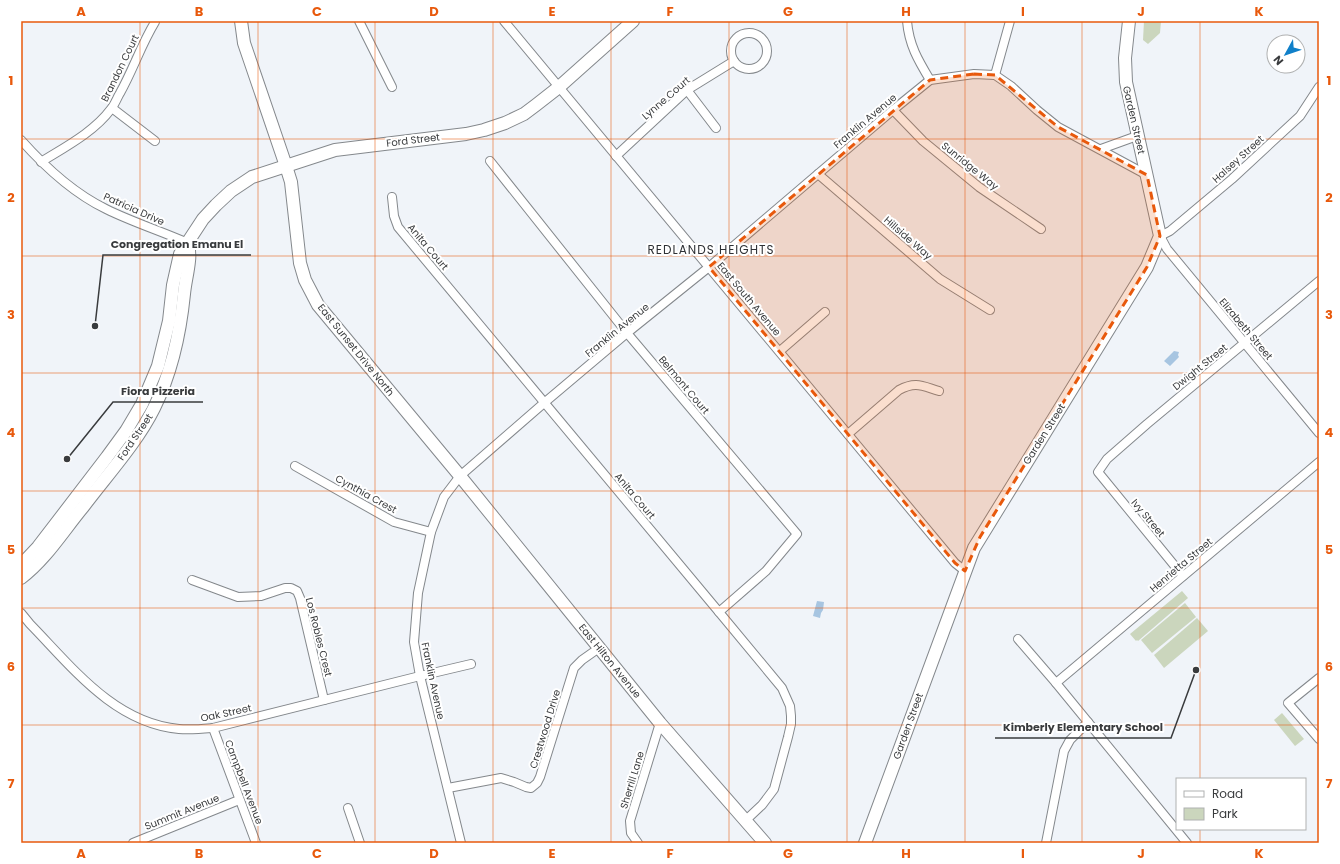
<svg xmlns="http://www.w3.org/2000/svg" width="1340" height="864" font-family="Poppins,sans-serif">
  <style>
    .green { fill: #cbd6bd }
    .water { fill: #a7c5e1 }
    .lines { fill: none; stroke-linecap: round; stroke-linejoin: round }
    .street-casing { stroke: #84888c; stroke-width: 10 }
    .secondary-casing { stroke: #84888c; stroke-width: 14 }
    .street { stroke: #fff; stroke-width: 8 }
    .secondary { stroke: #fff; stroke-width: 12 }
    .marked { fill: #e8590c; fill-opacity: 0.2; stroke: #e8590c; stroke-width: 3; stroke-dasharray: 8 5; stroke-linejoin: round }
    .grid { fill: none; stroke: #e8590c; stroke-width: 1; stroke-opacity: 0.55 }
    .labels { text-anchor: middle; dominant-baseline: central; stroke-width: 4; stroke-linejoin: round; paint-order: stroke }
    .street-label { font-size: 10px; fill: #393b3d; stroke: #fff }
    .quarter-label { font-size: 12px; letter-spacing: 1px; fill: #2e3135; stroke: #fff }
    .leader { fill: none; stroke: #393b3d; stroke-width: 1.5 }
    .callout-dot { fill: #393b3d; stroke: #fff; stroke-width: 1.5 }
    .callout-label { font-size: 11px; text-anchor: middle; font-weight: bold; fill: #393b3d; stroke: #fff; stroke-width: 4; stroke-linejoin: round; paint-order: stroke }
    .neatline { fill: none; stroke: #e8590c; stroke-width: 1.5 }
    .grid-label { font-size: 13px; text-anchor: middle; font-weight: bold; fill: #e8590c }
  </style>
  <rect width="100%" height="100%" fill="#f0f4f9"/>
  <g class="green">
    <polygon points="1144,21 1161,21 1160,33 1148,44 1143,40"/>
    <polygon points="1182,591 1188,598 1138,641 1137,640 1136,641 1130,634"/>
    <polygon points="1185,603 1196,617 1152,653 1141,640"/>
    <polygon points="1197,618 1208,631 1164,668 1154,655"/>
    <polygon points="1282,713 1304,739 1295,746 1274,720"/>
  </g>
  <g class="water">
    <polygon points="1174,351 1179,352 1178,355 1179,357 1170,366 1164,361"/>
    <polygon points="817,601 824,602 823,610 821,613 820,618 813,616"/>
  </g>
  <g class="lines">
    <defs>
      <g id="street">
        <polyline points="359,21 392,87"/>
        <polyline points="504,21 955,563 965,571"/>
        <path d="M907,21C909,45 918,60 930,80"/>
        <circle cx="749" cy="51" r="18"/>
        <polyline points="995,75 1010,21"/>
        <polyline points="1319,87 1300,116 1232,179 1170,231 1160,236 1167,249 1319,433"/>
        <polyline points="687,90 716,128"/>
        <polyline points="112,108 155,141"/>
        <polyline points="893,110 923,141 979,187 1041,229"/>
        <path d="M21,140C45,167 73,193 106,209C132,222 161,231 188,243"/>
        <polyline points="1101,149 1137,136"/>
        <polyline points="616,156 687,90 734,61"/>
        <polyline points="490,161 627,333 797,534 766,571 719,612"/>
        <path d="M41,162C65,147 94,132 111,109C115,104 117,98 120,93C133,70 141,45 155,22"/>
        <polyline points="818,174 940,279 990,310"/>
        <polyline points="392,197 394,216 398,227 719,612 782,688 790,706 791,716 791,724 788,737 774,789 762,805 746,820"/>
        <polyline points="780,351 825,312"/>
        <path d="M848,434L899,390C916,381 922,386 939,391"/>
        <polyline points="295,466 394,522 431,532"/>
        <polyline points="1183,576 1098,472 1107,459 1147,424 1319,281"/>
        <polyline points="192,580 238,597 261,596 285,588 291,588 297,591 300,598 324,700"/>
        <path d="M21,613L30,624C72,667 114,723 179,729C190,730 201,729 213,728L420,676L471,664"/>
        <polyline points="1018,639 1056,683 1187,843"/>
        <polyline points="1319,678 1288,703 1319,739"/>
        <polyline points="1056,683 1319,462"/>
        <polyline points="213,728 256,843"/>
        <polyline points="448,788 501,778 514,782 526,787 531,788 537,783 540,777 574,668 582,660 599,648"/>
        <polyline points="348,808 360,843"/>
        <polyline points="133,843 239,800"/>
        <polyline points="461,843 420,676 414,642 418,593 431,532 444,497 460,476 544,403 627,333 709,267 893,110 930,80 974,74 995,75 1011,86 1037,110 1058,127 1147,175"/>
        <polyline points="638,843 631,833 630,821 660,723"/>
        <polyline points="1046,843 1064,751 1070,740 1088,722"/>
      </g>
      <g id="secondary">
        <polyline points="241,21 244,43 286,166 291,182 300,263 305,280 318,305 460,476 660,723 765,843"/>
        <polyline points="21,565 38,547 107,457 126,431 142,404 158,366 169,321 173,285 180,254 203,219 216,205 231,191 252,177 335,150 466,134 484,130 505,123 524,114 536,105 559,87 633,21"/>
        <path d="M21,578C46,559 63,531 83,507C107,475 136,444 154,408C172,372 180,334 184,294C185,283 188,272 189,261C190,255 189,249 188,243"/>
        <polyline points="865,843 974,548 1147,267 1160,236 1126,82 1125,58 1129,21"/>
      </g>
    </defs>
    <use href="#street" class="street-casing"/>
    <use href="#secondary" class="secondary-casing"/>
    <use href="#street" class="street"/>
    <use href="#secondary" class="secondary"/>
  </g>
  <path class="marked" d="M974,74L995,75L1058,127L1147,175L1160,236L1147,267L980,537L965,571L955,563L709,267L930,80Z"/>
  <path class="grid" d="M140,21V843M258,21V843M375,21V843M493,21V843M611,21V843M729,21V843M847,21V843M965,21V843M1082,21V843M1200,21V779M21,139H1319M21,256H1319M21,373H1319M21,491H1319M21,608H1319M21,725H1319M1200,829V843"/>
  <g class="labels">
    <g class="street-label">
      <text transform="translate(120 68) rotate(-64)">Brandon Court</text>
      <text transform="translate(666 98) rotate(-41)">Lynne Court</text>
      <text transform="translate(1134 120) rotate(77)">Garden Street</text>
      <text transform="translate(865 121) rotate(-40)">Franklin Avenue</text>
      <text transform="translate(413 140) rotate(-7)">Ford Street</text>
      <text transform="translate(1238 159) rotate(-42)">Halsey Street</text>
      <text transform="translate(970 166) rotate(39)">Sunridge Way</text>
      <text transform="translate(134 209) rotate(24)">Patricia Drive</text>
      <text transform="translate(908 238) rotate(41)">Hillside Way</text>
      <text transform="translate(428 247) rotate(50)">Anita Court</text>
      <text transform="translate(749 299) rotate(50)">East South Avenue</text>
      <text transform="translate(1246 329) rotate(50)">Elizabeth Street</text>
      <text transform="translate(617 330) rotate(-39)">Franklin Avenue</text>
      <text transform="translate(356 350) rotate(51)">East Sunset Drive North</text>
      <text transform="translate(1200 367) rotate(-39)">Dwight Street</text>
      <text transform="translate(684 385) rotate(50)">Belmont Court</text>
      <text transform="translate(1044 434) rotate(-58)">Garden Street</text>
      <text transform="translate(135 437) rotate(-56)">Ford Street</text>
      <text transform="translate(366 494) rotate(29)">Cynthia Crest</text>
      <text transform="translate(635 496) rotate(50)">Anita Court</text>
      <text transform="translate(1148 518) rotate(50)">Ivy Street</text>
      <text transform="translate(1181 565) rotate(-40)">Henrietta Street</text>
      <text transform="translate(319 637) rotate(76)">Los Robles Crest</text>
      <text transform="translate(610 661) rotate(51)">East Hilton Avenue</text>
      <text transform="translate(433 681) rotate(78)">Franklin Avenue</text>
      <text transform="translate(226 713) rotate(-12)">Oak Street</text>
      <text transform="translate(908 726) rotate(-70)">Garden Street</text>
      <text transform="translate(545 729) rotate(-73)">Crestwood Drive</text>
      <text transform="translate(632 780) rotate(-73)">Sherrill Lane</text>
      <text transform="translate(244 782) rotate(69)">Campbell Avenue</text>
      <text transform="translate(182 812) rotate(-22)">Summit Avenue</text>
    </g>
    <g class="quarter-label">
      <text x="711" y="249">REDLANDS HEIGHTS</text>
    </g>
  </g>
  <path class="leader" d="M95 326L103 255H251M67 459L113 402H203M1196 670L1171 738H995"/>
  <g class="callout-dot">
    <circle cx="95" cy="326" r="4"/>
    <circle cx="67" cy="459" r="4"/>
    <circle cx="1196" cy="670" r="4"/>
  </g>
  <g class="callout-label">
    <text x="177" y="248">Congregation Emanu El</text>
    <text x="158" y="395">Fiora Pizzeria</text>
    <text x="1083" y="731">Kimberly Elementary School</text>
  </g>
  <rect width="1340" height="864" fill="none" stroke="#ffffff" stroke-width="44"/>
  <rect x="1176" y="778" width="130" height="52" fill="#ffffff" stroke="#b0b1b1"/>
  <rect x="1184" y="791" width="20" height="6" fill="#ffffff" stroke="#b0b1b1"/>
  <text x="1212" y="798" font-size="12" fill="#393b3d">Road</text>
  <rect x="1184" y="808" width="20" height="12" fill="#cbd6bd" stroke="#b0b1b1"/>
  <text x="1212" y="818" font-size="12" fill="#393b3d">Park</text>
  <g transform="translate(1286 54) rotate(230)"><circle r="19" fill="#ffffff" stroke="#b0b1b1"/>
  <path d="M0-3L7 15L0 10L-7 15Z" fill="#1080c9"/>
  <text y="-6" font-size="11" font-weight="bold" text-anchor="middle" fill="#393b3d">N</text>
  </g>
  <rect x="22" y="22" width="1296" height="820" class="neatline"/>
  <g class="grid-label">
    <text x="81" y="16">A</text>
    <text x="199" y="16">B</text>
    <text x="317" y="16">C</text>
    <text x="434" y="16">D</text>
    <text x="552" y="16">E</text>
    <text x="670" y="16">F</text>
    <text x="788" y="16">G</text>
    <text x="906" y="16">H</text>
    <text x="1023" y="16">I</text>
    <text x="1141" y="16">J</text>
    <text x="1259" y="16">K</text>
    <text x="11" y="85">1</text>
    <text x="1329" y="85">1</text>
    <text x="11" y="202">2</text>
    <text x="1329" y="202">2</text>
    <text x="11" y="319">3</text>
    <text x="1329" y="319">3</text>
    <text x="11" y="437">4</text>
    <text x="1329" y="437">4</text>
    <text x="11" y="554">5</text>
    <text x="1329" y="554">5</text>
    <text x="11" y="671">6</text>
    <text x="1329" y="671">6</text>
    <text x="11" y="788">7</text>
    <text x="1329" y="788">7</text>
    <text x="81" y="858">A</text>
    <text x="199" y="858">B</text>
    <text x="317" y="858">C</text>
    <text x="434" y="858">D</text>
    <text x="552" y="858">E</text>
    <text x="670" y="858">F</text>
    <text x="788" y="858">G</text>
    <text x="906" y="858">H</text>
    <text x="1023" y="858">I</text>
    <text x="1141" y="858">J</text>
    <text x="1259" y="858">K</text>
  </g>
</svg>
